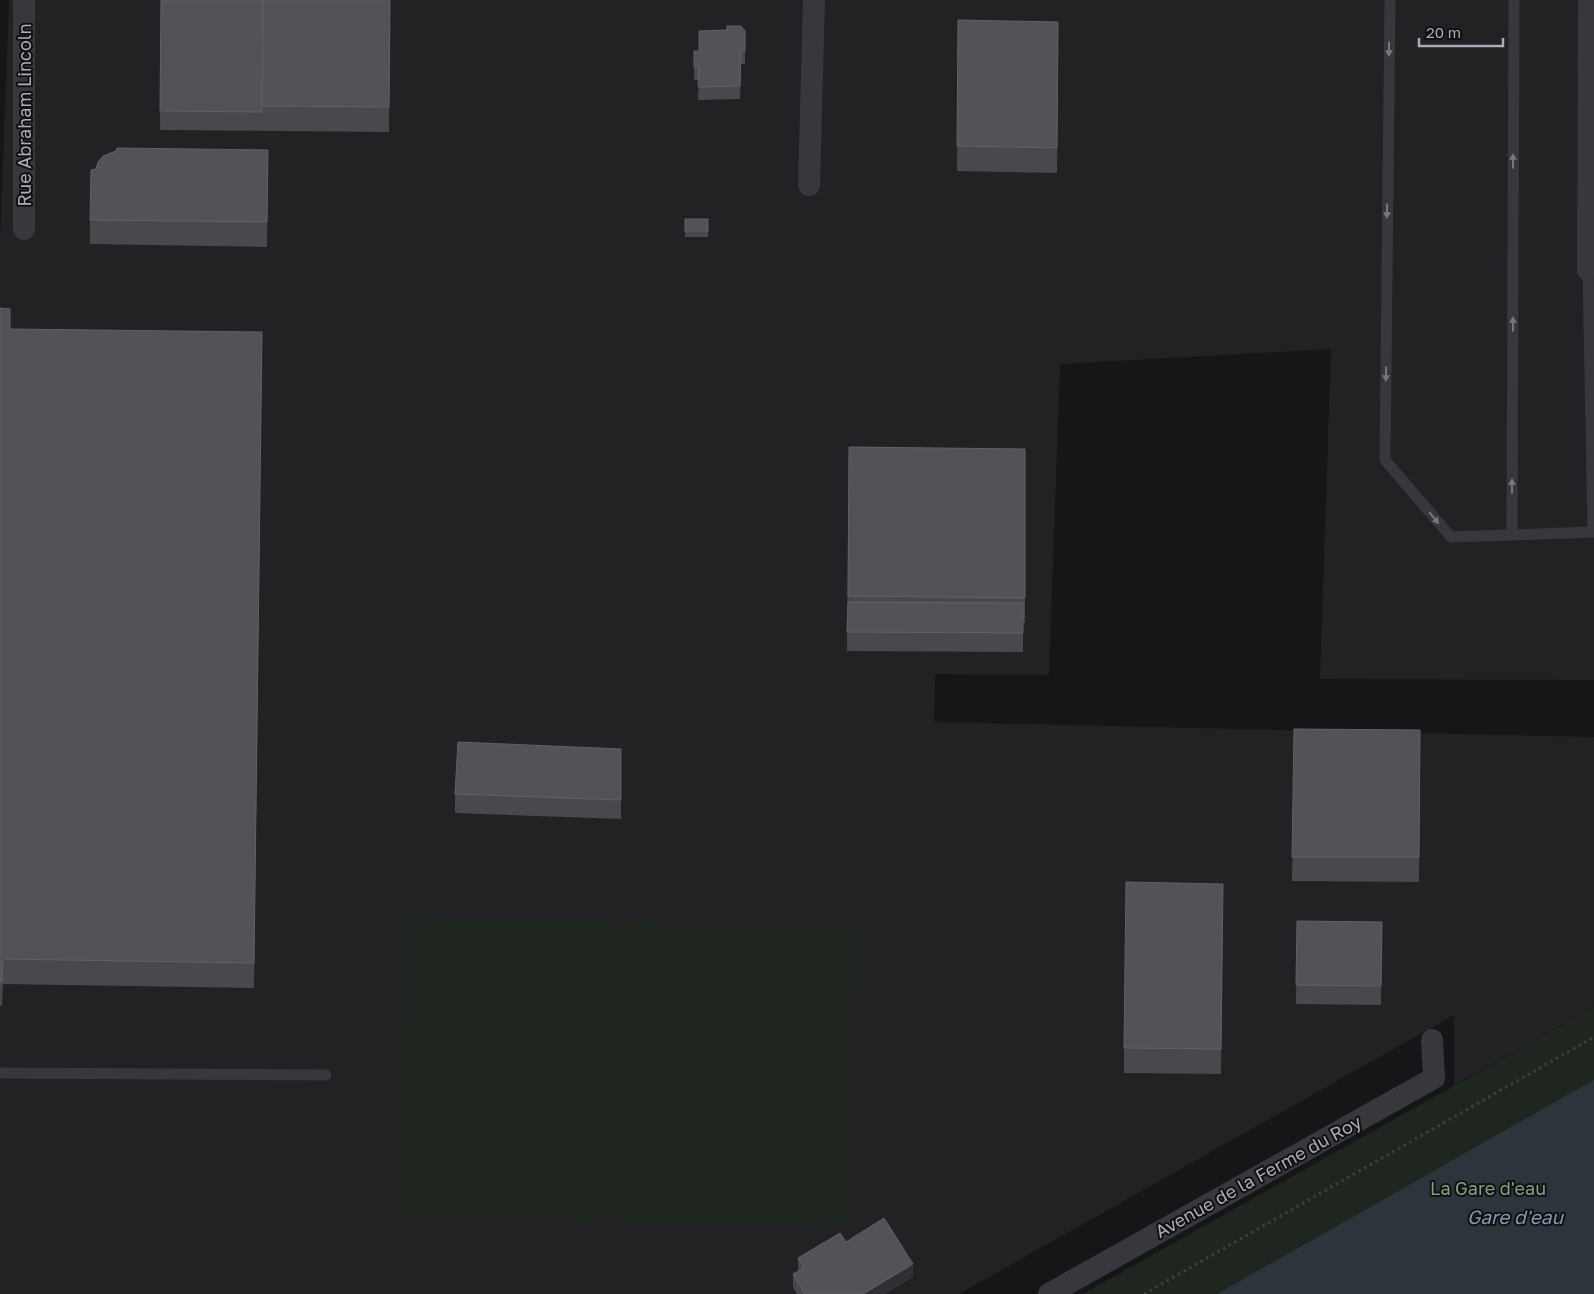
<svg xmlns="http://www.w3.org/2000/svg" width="1594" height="1294" font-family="'Golos Text',sans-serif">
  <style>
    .built { fill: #222225 }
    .green { fill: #1e261f }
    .water { fill: #2c353c }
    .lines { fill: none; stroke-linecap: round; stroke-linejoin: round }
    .path { stroke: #3d3f44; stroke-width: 3; stroke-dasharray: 2.5 4; stroke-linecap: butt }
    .lane { stroke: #37383d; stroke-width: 11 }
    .street { stroke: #37383d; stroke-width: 22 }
    .wall { fill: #47494d }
    .shaded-wall { fill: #2f3033 }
    .building { fill: #525359; stroke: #5f6168 }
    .oneway { fill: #757881 }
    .labels { text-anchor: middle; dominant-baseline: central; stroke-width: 4; stroke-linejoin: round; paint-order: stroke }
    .street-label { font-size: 18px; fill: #a8adb8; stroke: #111113 }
    .park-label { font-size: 18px; fill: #7fa381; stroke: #111113 }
    .water-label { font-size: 19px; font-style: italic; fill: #7f9bb3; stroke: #111113 }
  </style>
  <rect width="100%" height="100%" fill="#161618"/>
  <polygon class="built" points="9,0 1594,0 1594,680 1320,679 1331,349 1060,364 1049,675 935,674 934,722 1594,737 1594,1007 1454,1085 1454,1015 959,1294 0,1294 0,241"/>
  <g class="green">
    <polygon points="405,918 857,926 851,1226 399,1219"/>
    <polygon points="1594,1007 1594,1294 1083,1294"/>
  </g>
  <polygon class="water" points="1594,1080 1594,1294 1217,1294"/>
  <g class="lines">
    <polyline class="path" points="1144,1294 1594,1037"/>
    <g class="lane">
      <polyline points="1390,0 1385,460 1451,537 1594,532"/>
      <polyline points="1588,270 1593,532"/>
      <polyline points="1512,535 1514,0"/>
      <polyline points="0,1073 326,1075"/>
    </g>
    <g class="street">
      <polyline points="24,0 24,229"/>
      <polyline points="809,185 814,0"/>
      <polyline points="1588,270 1589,0"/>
      <polyline points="1049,1294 1434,1078 1432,1040"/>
    </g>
  </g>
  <g class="wall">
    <polygon points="161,0 390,0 389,132 160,130"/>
    <polygon points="958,20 1058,22 1057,173 957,171"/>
    <polygon points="727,30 745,31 745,64 741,64 740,99 698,100 699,80 694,80 694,51 699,51"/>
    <polygon points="268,150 267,247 90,244 90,220"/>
    <rect x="685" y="219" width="23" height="18"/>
    <polygon points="0,308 10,329 262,332 254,988 3,984 2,1006 0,1006"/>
    <polygon points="849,447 1025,449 1025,623 1023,623 1023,652 847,651"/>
    <polygon points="1294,729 1420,730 1419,882 1292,881"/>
    <polygon points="621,749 621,819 455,813 455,794"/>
    <polygon points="1223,884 1221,1074 1124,1073 1124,1048"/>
    <polygon points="1297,921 1382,922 1381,1005 1296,1004"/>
    <polygon points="846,1242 913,1277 884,1294 797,1294 793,1287 793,1274 798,1271 798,1258"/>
  </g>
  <polygon class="shaded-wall" points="913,1264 913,1277 884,1294 863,1294"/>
  <g class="building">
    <polygon points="161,0 263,0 262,112 160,111"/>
    <polygon points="263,0 390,0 389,107 262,106"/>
    <polygon points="958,20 1058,22 1057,148 957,146"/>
    <polygon points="727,26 741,26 745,31 745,51 741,51 740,86 698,87 699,67 694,67 694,51 699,51 699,31 727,30"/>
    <polygon points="117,148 268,150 267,222 90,220 91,170 96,169 98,162 103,156 116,151"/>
    <rect x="685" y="219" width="23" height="12"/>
    <polygon points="0,308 10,309 10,329 262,332 254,963 3,959 2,982 0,982"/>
    <polygon points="849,447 1025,449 1025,598 848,596"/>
    <polygon points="848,602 1023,603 1023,633 847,632"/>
    <polygon points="1294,729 1420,730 1419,857 1292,857"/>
    <polygon points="458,742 621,749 621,800 455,794"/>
    <polygon points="1126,882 1223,884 1221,1049 1124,1048"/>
    <polygon points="1297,921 1382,922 1381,986 1296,985"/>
    <polygon points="884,1218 913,1264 863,1294 805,1294 793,1274 804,1268 798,1258 840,1233 846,1242"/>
  </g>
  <defs><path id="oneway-solid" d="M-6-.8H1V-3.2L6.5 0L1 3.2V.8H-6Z" transform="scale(1.25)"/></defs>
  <g class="oneway">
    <use href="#oneway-solid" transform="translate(1389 49) rotate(91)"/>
    <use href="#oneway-solid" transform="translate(1513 161) rotate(-90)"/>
    <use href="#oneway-solid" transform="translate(1387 211) rotate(91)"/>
    <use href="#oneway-solid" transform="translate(1513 324) rotate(-90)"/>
    <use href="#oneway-solid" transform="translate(1386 374) rotate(91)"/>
    <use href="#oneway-solid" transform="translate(1512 486) rotate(-90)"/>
    <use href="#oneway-solid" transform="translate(1434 518) rotate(50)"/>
  </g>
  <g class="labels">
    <g class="street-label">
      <text transform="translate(24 115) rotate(-90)">Rue Abraham Lincoln</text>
      <text transform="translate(1258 1176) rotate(-29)">Avenue de la Ferme du Roy</text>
    </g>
    <g class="park-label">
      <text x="1488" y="1188">La Gare d'eau</text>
    </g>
    <g class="water-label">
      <text x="1515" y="1216">Gare d'eau</text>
    </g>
  </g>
  <path d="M1419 38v8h84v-8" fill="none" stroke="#a8adb8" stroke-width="2.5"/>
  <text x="1426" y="38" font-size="15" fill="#a8adb8" stroke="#111113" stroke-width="4" paint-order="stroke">20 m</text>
</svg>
